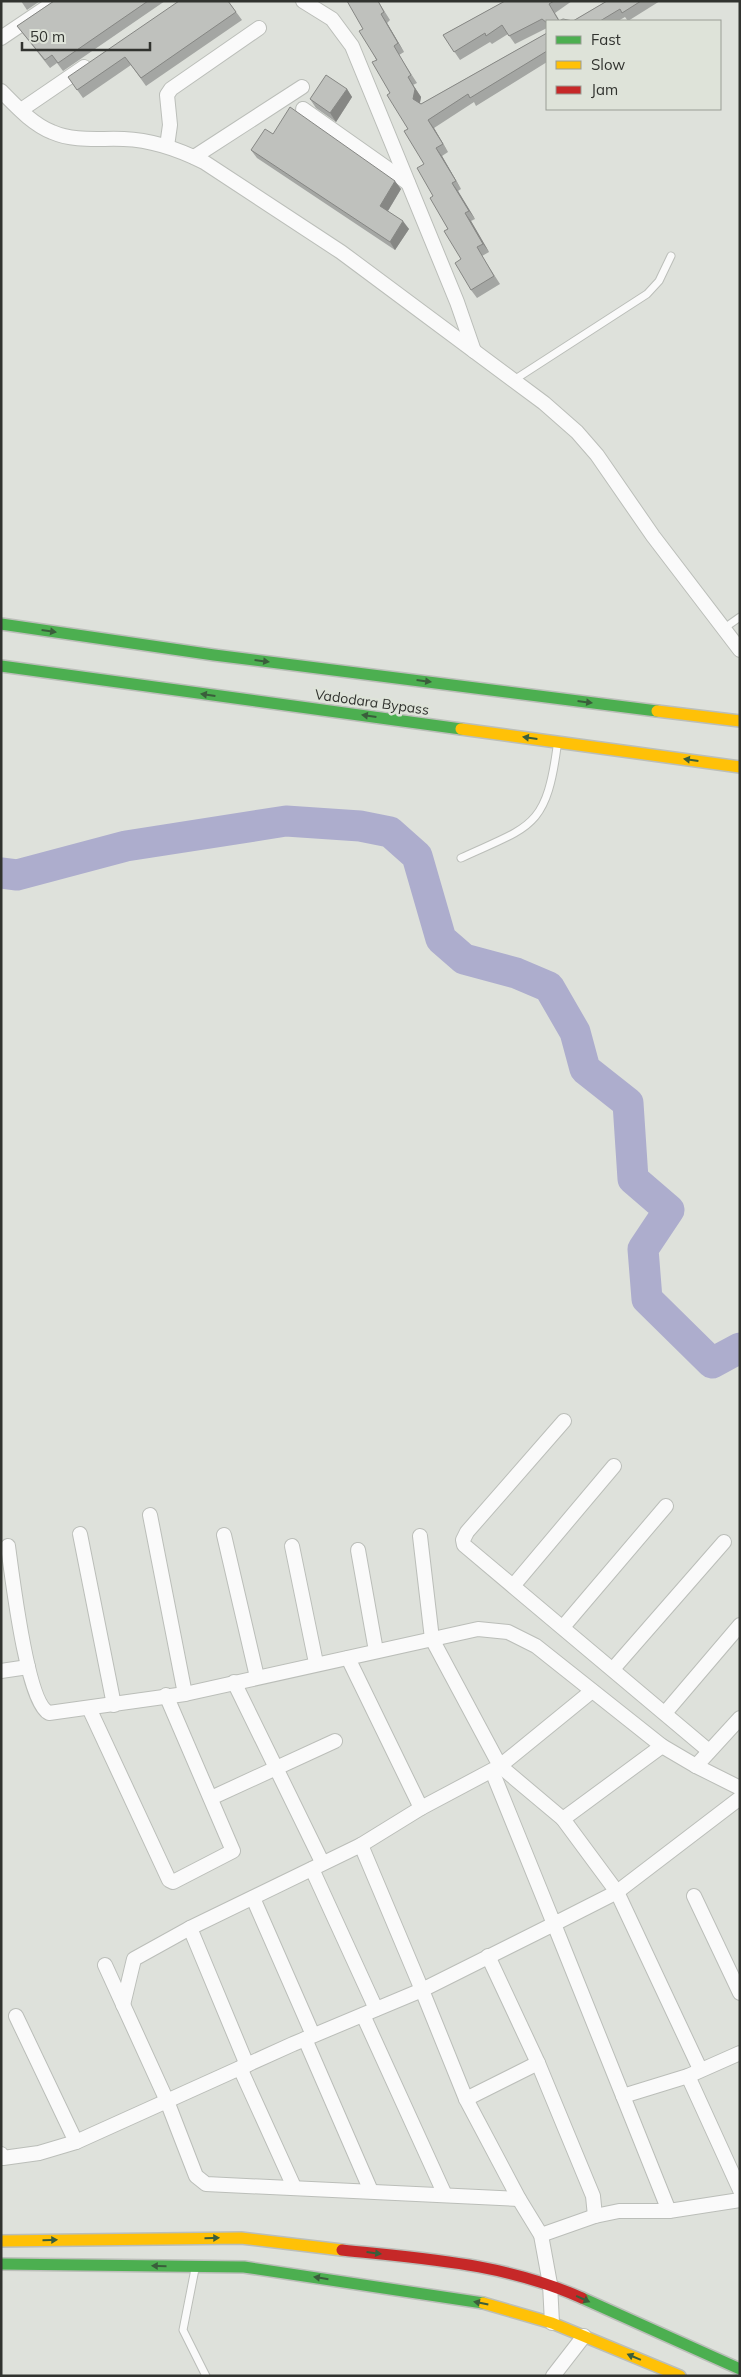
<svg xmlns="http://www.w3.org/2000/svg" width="741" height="2377" font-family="Mulish,sans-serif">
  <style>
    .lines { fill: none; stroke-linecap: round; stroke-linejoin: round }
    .river { stroke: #adadcd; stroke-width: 31 }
    .lane-casing { stroke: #bbbeb9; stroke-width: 9 }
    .street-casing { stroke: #bbbeb9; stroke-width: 16 }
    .fast-casing { stroke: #bbbeb9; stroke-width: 14 }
    .slow-casing { stroke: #bbbeb9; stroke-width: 14 }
    .jam-casing { stroke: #bbbeb9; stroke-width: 14 }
    .lane { stroke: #fafafa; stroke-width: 7 }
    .street { stroke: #fafafa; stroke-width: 14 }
    .fast { stroke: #4caf50; stroke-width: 11 }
    .slow { stroke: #ffc107; stroke-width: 11 }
    .jam { stroke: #c62828; stroke-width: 11 }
    .wall { fill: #a4a6a3 }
    .shaded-wall { fill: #868784 }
    .building { fill: #bfc1bd; stroke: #868784 }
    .oneway { fill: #3a5e3b }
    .labels { text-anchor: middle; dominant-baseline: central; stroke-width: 5; stroke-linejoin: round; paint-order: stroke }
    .street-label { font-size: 14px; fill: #31332f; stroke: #dee3d9 }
  </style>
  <rect width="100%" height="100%" fill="#dee1db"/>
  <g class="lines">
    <polyline class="river" points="1,873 17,875 126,846 286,821 360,826 390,832 417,856 441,939 464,959 516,973 549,987 575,1032 585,1069 628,1103 633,1179 669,1210 643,1249 647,1299 712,1363 740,1348"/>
    <defs>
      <g id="lane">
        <polyline points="514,380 647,294 659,281 671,256"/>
        <polyline points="723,629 740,617"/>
        <path d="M461,858C530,826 546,829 557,747"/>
        <polyline points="195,2269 183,2330 206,2376"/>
      </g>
      <g id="street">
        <polyline points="303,1 332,19 352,46 457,302 474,351"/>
        <polyline points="1,38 56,1"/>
        <path d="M1,91C16,106 32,124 52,132C75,142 99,138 124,139C153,140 178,149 204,162L341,252L544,403L577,432L597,455L653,536L740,650"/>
        <polyline points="303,109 408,183"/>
        <polyline points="21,110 84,67"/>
        <polyline points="167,146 170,125 167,95 171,89 259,28"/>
        <polyline points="194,157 302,87"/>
        <polyline points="564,1421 467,1532 463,1540 464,1545 709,1751"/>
        <polyline points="150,1515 185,1694"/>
        <polyline points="80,1534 114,1705"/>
        <polyline points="224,1535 257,1677"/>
        <path d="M8,1546C12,1575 27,1703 49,1713L185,1694L478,1629L508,1632L536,1646L662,1746L696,1766L740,1788"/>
        <polyline points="292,1546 316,1663"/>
        <polyline points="358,1550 376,1651"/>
        <polyline points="513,1586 614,1466"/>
        <polyline points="563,1627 666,1506"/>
        <polyline points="348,1658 421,1808"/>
        <polyline points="613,1669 724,1542"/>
        <polyline points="1,1671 28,1667"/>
        <polyline points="234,1682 322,1862"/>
        <polyline points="89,1708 169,1880 173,1882 233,1851 166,1695"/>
        <polyline points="665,1713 740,1625"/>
        <polyline points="662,1746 563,1819 617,1892 700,2069"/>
        <polyline points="696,1766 740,1718"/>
        <polyline points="492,1771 554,1924 617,1892 740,1798"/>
        <polyline points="211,1798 335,1741"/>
        <polyline points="563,1819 500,1766 592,1691"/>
        <polyline points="361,1845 421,1808 500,1766 432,1639 420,1536"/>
        <polyline points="312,1869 376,2009"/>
        <polyline points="694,1896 740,1993"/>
        <polyline points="253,1898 313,2035"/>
        <polyline points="488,1956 538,2063 593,2196 595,2216"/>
        <polyline points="105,1965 167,2101 196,2176 206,2184 519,2199"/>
        <polyline points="123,2005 134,1959 190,1928"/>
        <polyline points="363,2015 445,2195"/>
        <polyline points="16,2016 76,2142"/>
        <polyline points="305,2039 371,2191"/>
        <polyline points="247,2065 190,1928 361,1845 422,1990 554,1924 623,2096 688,2076 740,2053"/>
        <polyline points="240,2068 294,2187"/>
        <polyline points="688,2076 740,2190"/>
        <polyline points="466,2099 538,2063"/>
        <polyline points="1,2154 3,2158 39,2153 76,2142 293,2044 422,1990 466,2099 519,2199 541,2235 550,2284 552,2323"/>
        <polyline points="669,2211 740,2200"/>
        <polyline points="541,2235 595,2216 619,2211 669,2211 623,2096"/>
        <polyline points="553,2376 584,2336"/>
      </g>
      <g id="fast">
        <polyline points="1,624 214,655 657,711"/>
        <polyline points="1,666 461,729"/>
        <polyline points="1,2264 244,2267 483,2303"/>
        <polyline points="582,2298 740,2369"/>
      </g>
      <g id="slow">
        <polyline points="657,711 740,721"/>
        <polyline points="461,729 740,767"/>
        <polyline points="1,2241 241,2238 342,2250"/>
        <polyline points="483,2303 552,2323 680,2376"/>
      </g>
      <path id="jam" d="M342,2250C425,2259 504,2263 582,2298"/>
    </defs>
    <use href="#lane" class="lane-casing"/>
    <use href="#street" class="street-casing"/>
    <use href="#fast" class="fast-casing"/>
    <use href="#slow" class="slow-casing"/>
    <use href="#jam" class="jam-casing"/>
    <use href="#lane" class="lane"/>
    <use href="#street" class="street"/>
    <use href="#fast" class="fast"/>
    <use href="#slow" class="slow"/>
    <use href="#jam" class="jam"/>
  </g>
  <g class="wall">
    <polygon points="21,1 40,1 27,10"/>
    <polygon points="54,1 165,1 63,71 57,63 50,68 17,26"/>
    <polygon points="228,1 242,20 146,86 131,65 83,98 68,77"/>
    <polygon points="378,1 390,20 387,23 404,52 399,55 417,83 413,85 421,97 420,103 421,104 547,33 547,62 476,106 474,102 434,128 448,152 442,156 461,189 458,191 475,219 471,221 489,252 482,256 500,284 477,298 471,290 461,259 433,196 424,164 408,129 390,93 363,29"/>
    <polygon points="505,1 572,1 555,13 560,21 573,21 607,1 660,1 628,21 625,17 618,21 547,21 547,28 515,44 508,34 492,44 490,42 460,60 443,35"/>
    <polygon points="347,89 352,97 336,122 316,108 310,99"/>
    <polygon points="273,134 401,189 388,211 409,229 395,250 257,158 251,150"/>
  </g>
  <g class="shaded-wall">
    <polygon points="381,14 387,23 404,52 398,43"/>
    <polygon points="408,77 421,97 419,107 413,99"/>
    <polygon points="347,89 352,97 336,122 330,113"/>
    <polygon points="428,120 434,128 448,152"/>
    <polygon points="436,148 442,156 461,189 456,181"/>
    <polygon points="395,181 401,189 386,214 380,206"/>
    <polygon points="452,183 458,191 475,219 469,211"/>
    <polygon points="465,213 471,221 489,252 483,244"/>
    <polygon points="403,221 409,229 395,250 390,242"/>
  </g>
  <g class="building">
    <polygon points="54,1 148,1 58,63 52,55 45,60 17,26"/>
    <polygon points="179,1 228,1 236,12 141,78 125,57 77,90 68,77"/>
    <polygon points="347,1 378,1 384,12 381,14 398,43 394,46 411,75 408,77 415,89 413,99 421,104 547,33 547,51 470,98 468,94 428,120 443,144 436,148 456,181 452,183 469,211 465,213 483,244 477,247 494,276 471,290 455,263 461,259 444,231 448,229 430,198 433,196 417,168 424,164 404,131 408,129 387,95 390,93 372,62 377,60 359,31 363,29"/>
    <polygon points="505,1 554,1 549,4 559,21 547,21 547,23 542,19 509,36 502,25 486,36 485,33 454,52 443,35"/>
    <polygon points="607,1 641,1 622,13 620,9 600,21 559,21 563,19 573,21"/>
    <polygon points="326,75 347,89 330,113 310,99"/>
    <polygon points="290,107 395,181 380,206 403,221 390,242 251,150 265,129 273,134"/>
  </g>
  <defs><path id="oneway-solid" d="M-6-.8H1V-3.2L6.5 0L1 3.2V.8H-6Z" transform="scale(1.25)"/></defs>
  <g class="oneway">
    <use href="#oneway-solid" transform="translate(49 631) rotate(8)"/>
    <use href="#oneway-solid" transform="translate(262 661) rotate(7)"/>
    <use href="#oneway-solid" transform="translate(424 681) rotate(7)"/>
    <use href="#oneway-solid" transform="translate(208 695) rotate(-172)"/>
    <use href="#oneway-solid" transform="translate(585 702) rotate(7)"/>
    <use href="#oneway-solid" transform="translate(369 716) rotate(-172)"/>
    <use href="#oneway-solid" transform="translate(530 738) rotate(-172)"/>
    <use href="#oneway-solid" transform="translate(691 760) rotate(-172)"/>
    <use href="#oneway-solid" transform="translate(212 2238) rotate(-1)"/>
    <use href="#oneway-solid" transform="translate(50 2240) rotate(-1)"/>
    <use href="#oneway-solid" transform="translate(374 2253) rotate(7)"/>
    <use href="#oneway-solid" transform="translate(159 2266) rotate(-179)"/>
    <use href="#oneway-solid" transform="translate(321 2278) rotate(-171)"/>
    <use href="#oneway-solid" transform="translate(583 2299) rotate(24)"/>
    <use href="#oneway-solid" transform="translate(481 2303) rotate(-169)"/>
    <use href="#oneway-solid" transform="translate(634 2357) rotate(-157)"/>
  </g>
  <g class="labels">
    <g class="street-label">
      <text transform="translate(372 702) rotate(8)">Vadodara Bypass</text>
    </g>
  </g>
  <rect width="741" height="2377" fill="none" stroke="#31332f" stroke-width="5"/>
  <rect x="546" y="20" width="175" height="90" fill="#dee3d9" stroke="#999d95"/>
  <rect x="556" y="36" width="25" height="8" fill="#4caf50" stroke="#999d95"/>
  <text x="591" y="45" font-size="15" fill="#31332f">Fast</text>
  <rect x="556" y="61" width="25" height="8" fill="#ffc107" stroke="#999d95"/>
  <text x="591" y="70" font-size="15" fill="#31332f">Slow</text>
  <rect x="556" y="86" width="25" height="8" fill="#c62828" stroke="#999d95"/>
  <text x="591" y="95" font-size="15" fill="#31332f">Jam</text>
  <path d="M22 42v8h128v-8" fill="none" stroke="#31332f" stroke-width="2.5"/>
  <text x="30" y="42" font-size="15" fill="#31332f" stroke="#dee3d9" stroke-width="4" paint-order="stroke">50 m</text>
</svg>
